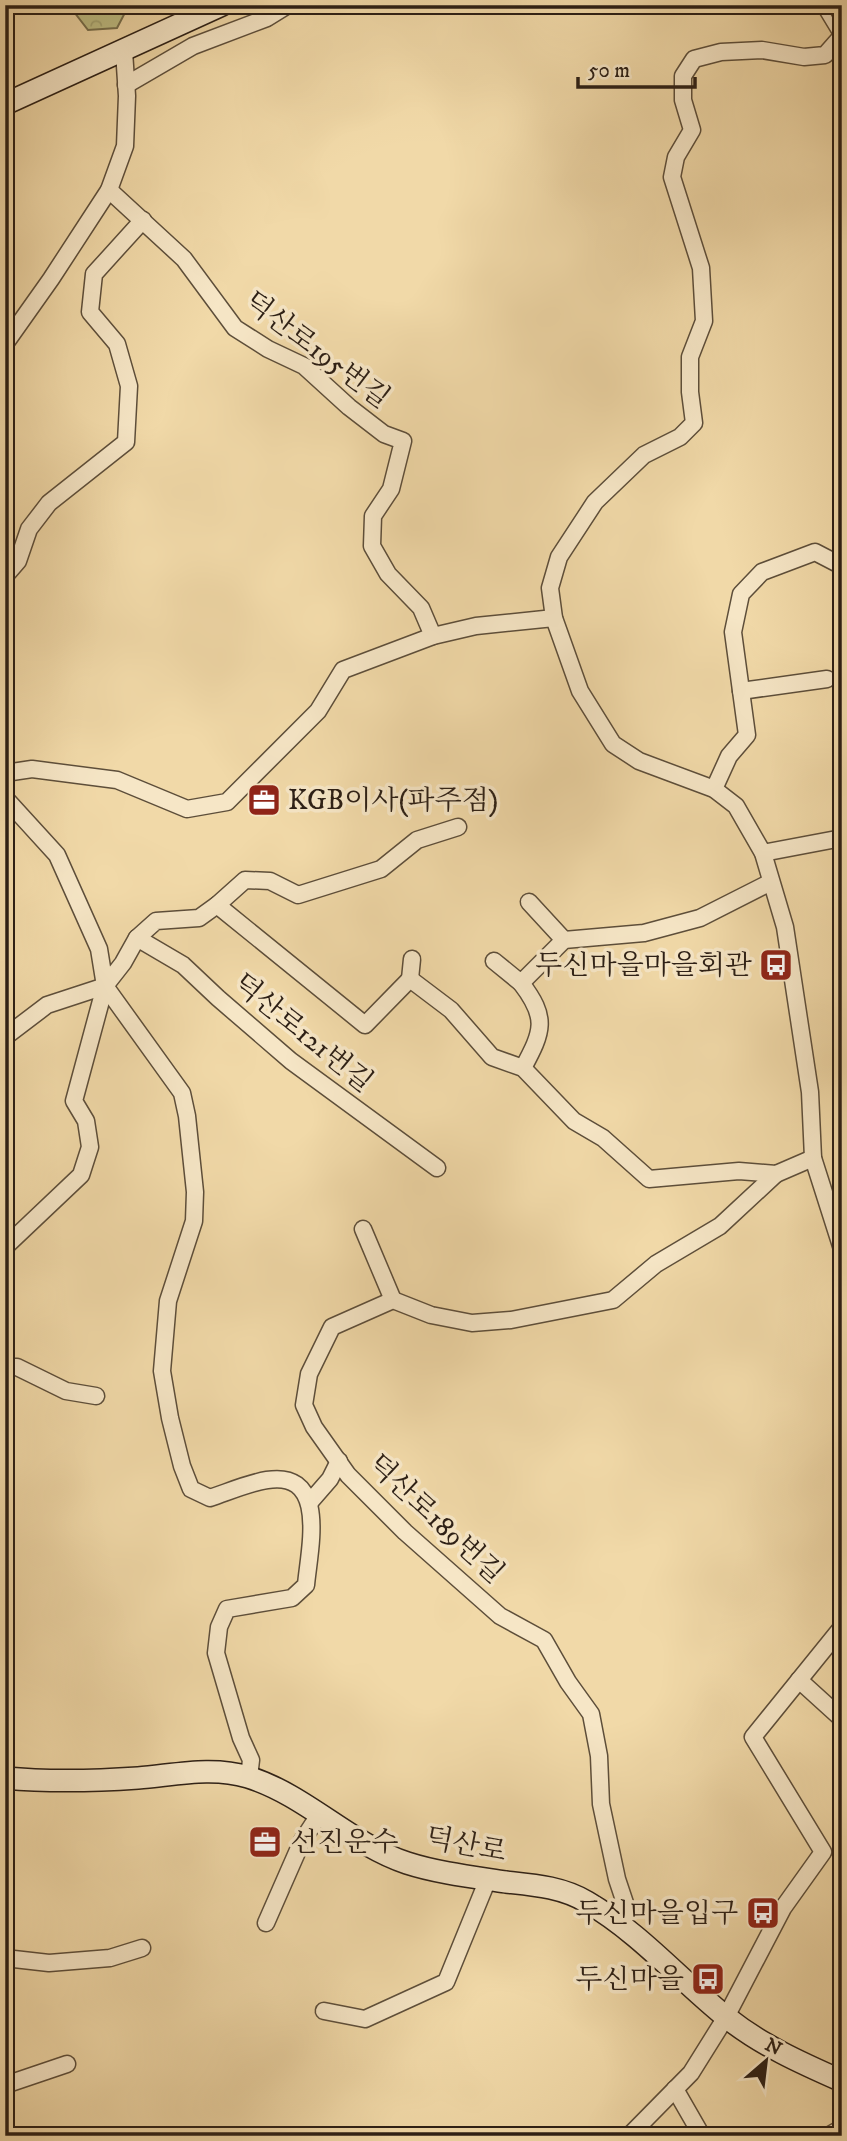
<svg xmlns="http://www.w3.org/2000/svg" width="847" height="2141" font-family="'IM FELL DW Pica','Noto Serif KR',serif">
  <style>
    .forest { fill: url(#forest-crowns); stroke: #756e4c; stroke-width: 2 }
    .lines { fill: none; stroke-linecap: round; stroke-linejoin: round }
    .lane-casing { stroke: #5d4e3a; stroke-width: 11 }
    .street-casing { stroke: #5d4e3a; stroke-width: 19 }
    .secondary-casing { stroke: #2c1f15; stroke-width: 24 }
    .lane { stroke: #f6e6c6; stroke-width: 8 }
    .street { stroke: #f6e6c6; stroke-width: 16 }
    .secondary { stroke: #f6e6c6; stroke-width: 21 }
    .labels { text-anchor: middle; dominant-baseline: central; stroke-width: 7; stroke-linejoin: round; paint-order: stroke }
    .street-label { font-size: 28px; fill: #2c1f15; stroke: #f6e6c6 }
    .poi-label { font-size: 28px; fill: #2c1f15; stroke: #f6e6c6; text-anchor: end }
  </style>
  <defs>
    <pattern id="forest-crowns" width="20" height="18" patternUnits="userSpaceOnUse" patternTransform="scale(1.75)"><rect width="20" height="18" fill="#bebe84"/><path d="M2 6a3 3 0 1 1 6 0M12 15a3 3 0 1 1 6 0" fill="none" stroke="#a3a371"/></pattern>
  </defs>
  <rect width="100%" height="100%" fill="#f1d9a8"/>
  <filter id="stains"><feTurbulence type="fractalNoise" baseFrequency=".00286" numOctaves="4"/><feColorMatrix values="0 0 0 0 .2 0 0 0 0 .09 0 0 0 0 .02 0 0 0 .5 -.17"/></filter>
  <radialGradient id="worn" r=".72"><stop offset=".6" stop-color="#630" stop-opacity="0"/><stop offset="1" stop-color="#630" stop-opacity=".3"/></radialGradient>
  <polygon class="forest" points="65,5 129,5 117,28 88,30 74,12"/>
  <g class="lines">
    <defs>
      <polyline id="lane" points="820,5 840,38"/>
      <g id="street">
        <polyline points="840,38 825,55 804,57 762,50 721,52 694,59 683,76 683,100 692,130 676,157 672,177 701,268 704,321 690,357 690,392 694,423 680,437 644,455 595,502 559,557 550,588 554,618 580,691 613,744 639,761 714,789 736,806 763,853 785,927 810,1092 813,1158 842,1249"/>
        <polyline points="126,85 193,46 267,18 288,5"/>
        <polyline points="109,190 184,259 235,328 268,349 304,366 349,407 384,434 403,441 391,489 373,516 372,546 388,574 421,608 433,636"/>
        <polyline points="5,344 51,279 109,190 125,146 127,96 124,51"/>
        <polyline points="5,576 18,561 29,529 49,503 126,442 129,386 117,344 90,312 94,274 143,220"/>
        <polyline points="741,691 827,679"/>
        <polyline points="5,773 32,769 117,780 187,809 227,802 318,711 343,670 433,636 476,626 554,618"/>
        <polyline points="714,789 729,756 747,735 733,632 741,594 762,572 815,552 842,566"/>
        <polyline points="5,798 57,855 99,949 105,986 74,1101 86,1121 90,1147 81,1175 5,1247"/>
        <polyline points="763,853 842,838"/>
        <polyline points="529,902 564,940"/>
        <polyline points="217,905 365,1025 410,979 451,1010 492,1057 523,1068 574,1121 603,1138 649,1179 739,1171 776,1174 813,1158"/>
        <polyline points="137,938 183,965 218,998 291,1061 437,1168"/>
        <polyline points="494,961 521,983 564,940 644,933 700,918 771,882"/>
        <polyline points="410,979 412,959"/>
        <path d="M521,983C548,1018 543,1031 523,1068"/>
        <path d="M105,986L182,1093L187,1116L195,1192L194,1221L168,1301L162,1371L170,1418L182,1466L191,1489L210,1498C228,1492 248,1483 267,1480C329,1470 309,1550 306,1585L292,1598L227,1609L219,1627L216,1653L241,1738L251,1760L249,1777"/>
        <polyline points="5,1037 47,1005 105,986 123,963 137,938 156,921 199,918 217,905 245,880 270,881 298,895 381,869 417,840 458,827"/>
        <polyline points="363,1229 393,1300"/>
        <polyline points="5,1367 17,1367 66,1391 96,1396"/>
        <polyline points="310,1502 330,1479 339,1461"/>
        <polyline points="799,1680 842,1719"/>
        <polyline points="266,1923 302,1841 319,1815"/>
        <polyline points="624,1925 625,1903 617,1879 601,1804 599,1756 591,1714 568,1682 544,1640 500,1616 405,1532 348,1475 314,1427 304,1405 309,1374 332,1327 393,1300 431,1315 472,1323 511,1320 613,1300 656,1264 720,1226 776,1174"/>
        <polyline points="5,1958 49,1963 110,1958 142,1948"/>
        <polyline points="324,2011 365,2019 446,1982 488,1879"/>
        <polyline points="5,2085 67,2064"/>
        <polyline points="675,2089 702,2136"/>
        <polyline points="629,2136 691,2073 726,2017 783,1908 823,1852 753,1737 842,1627"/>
        <polyline points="828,2136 842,2128"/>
      </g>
      <g id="secondary">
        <polyline points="5,104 222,5"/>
        <path d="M5,1778C49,1782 94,1781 138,1778C175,1775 212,1766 248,1777C306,1795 350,1844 407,1863C438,1873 473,1877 506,1882C534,1885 562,1887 587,1902C640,1933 679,1979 726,2017C761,2045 801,2063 842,2081"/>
      </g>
    </defs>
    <use href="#lane" class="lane-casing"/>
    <use href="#street" class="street-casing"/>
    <use href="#secondary" class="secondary-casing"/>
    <use href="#lane" class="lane"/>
    <use href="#street" class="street"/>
    <use href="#secondary" class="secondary"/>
  </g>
  <defs>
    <symbol id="office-square" viewBox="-11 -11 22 22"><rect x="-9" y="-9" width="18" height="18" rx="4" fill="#8f2418" stroke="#f6e6c6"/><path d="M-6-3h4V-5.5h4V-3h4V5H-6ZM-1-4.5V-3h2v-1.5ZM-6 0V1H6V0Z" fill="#fff"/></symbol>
    <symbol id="bus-square" viewBox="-11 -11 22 22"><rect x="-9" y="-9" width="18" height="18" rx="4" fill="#8f2418" stroke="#f6e6c6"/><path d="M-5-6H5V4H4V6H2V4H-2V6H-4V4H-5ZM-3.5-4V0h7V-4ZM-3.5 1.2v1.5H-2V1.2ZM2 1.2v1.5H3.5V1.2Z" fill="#fff"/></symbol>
  </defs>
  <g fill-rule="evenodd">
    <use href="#office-square" x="245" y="781" width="38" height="38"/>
    <use href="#bus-square" x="757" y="946" width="38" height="38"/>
    <use href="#office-square" x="246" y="1823" width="38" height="38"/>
    <use href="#bus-square" x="744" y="1894" width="38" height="38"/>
    <use href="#bus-square" x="689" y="1960" width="38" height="38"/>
  </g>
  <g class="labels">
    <g class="street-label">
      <text transform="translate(317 350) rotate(37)">덕산로195번길</text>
      <text transform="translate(303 1033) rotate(39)">덕산로121번길</text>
      <text transform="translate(436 1519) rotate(43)">덕산로189번길</text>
      <text transform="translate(466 1845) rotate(11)">덕산로</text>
    </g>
    <g class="poi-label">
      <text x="288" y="800" text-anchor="start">KGB이사(파주점)</text>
      <text x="752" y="965">두신마을마을회관</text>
      <text x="290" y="1842" text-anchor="start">선진운수</text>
      <text x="738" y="1913">두신마을입구</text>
      <text x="684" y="1979">두신마을</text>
    </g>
  </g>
  <rect width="847" height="2141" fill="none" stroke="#f1d9a8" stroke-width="28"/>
  <rect x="7" y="7" width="833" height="2127" fill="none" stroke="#2c1f15" stroke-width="3.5"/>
  <rect x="14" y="14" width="819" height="2113" fill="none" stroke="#2c1f15" stroke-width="2"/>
  <g transform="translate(766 2061) rotate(28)" stroke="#f6e6c6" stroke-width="5" paint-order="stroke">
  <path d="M0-5L12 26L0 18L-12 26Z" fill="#2c1f15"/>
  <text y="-10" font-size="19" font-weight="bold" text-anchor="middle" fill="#2c1f15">N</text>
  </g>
  <path d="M578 77v10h117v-10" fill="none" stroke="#2c1f15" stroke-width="3.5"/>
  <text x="588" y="77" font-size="21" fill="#2c1f15" stroke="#f6e6c6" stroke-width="5" paint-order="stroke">50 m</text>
  <rect width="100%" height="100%" filter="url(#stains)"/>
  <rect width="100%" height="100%" fill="url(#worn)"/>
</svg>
